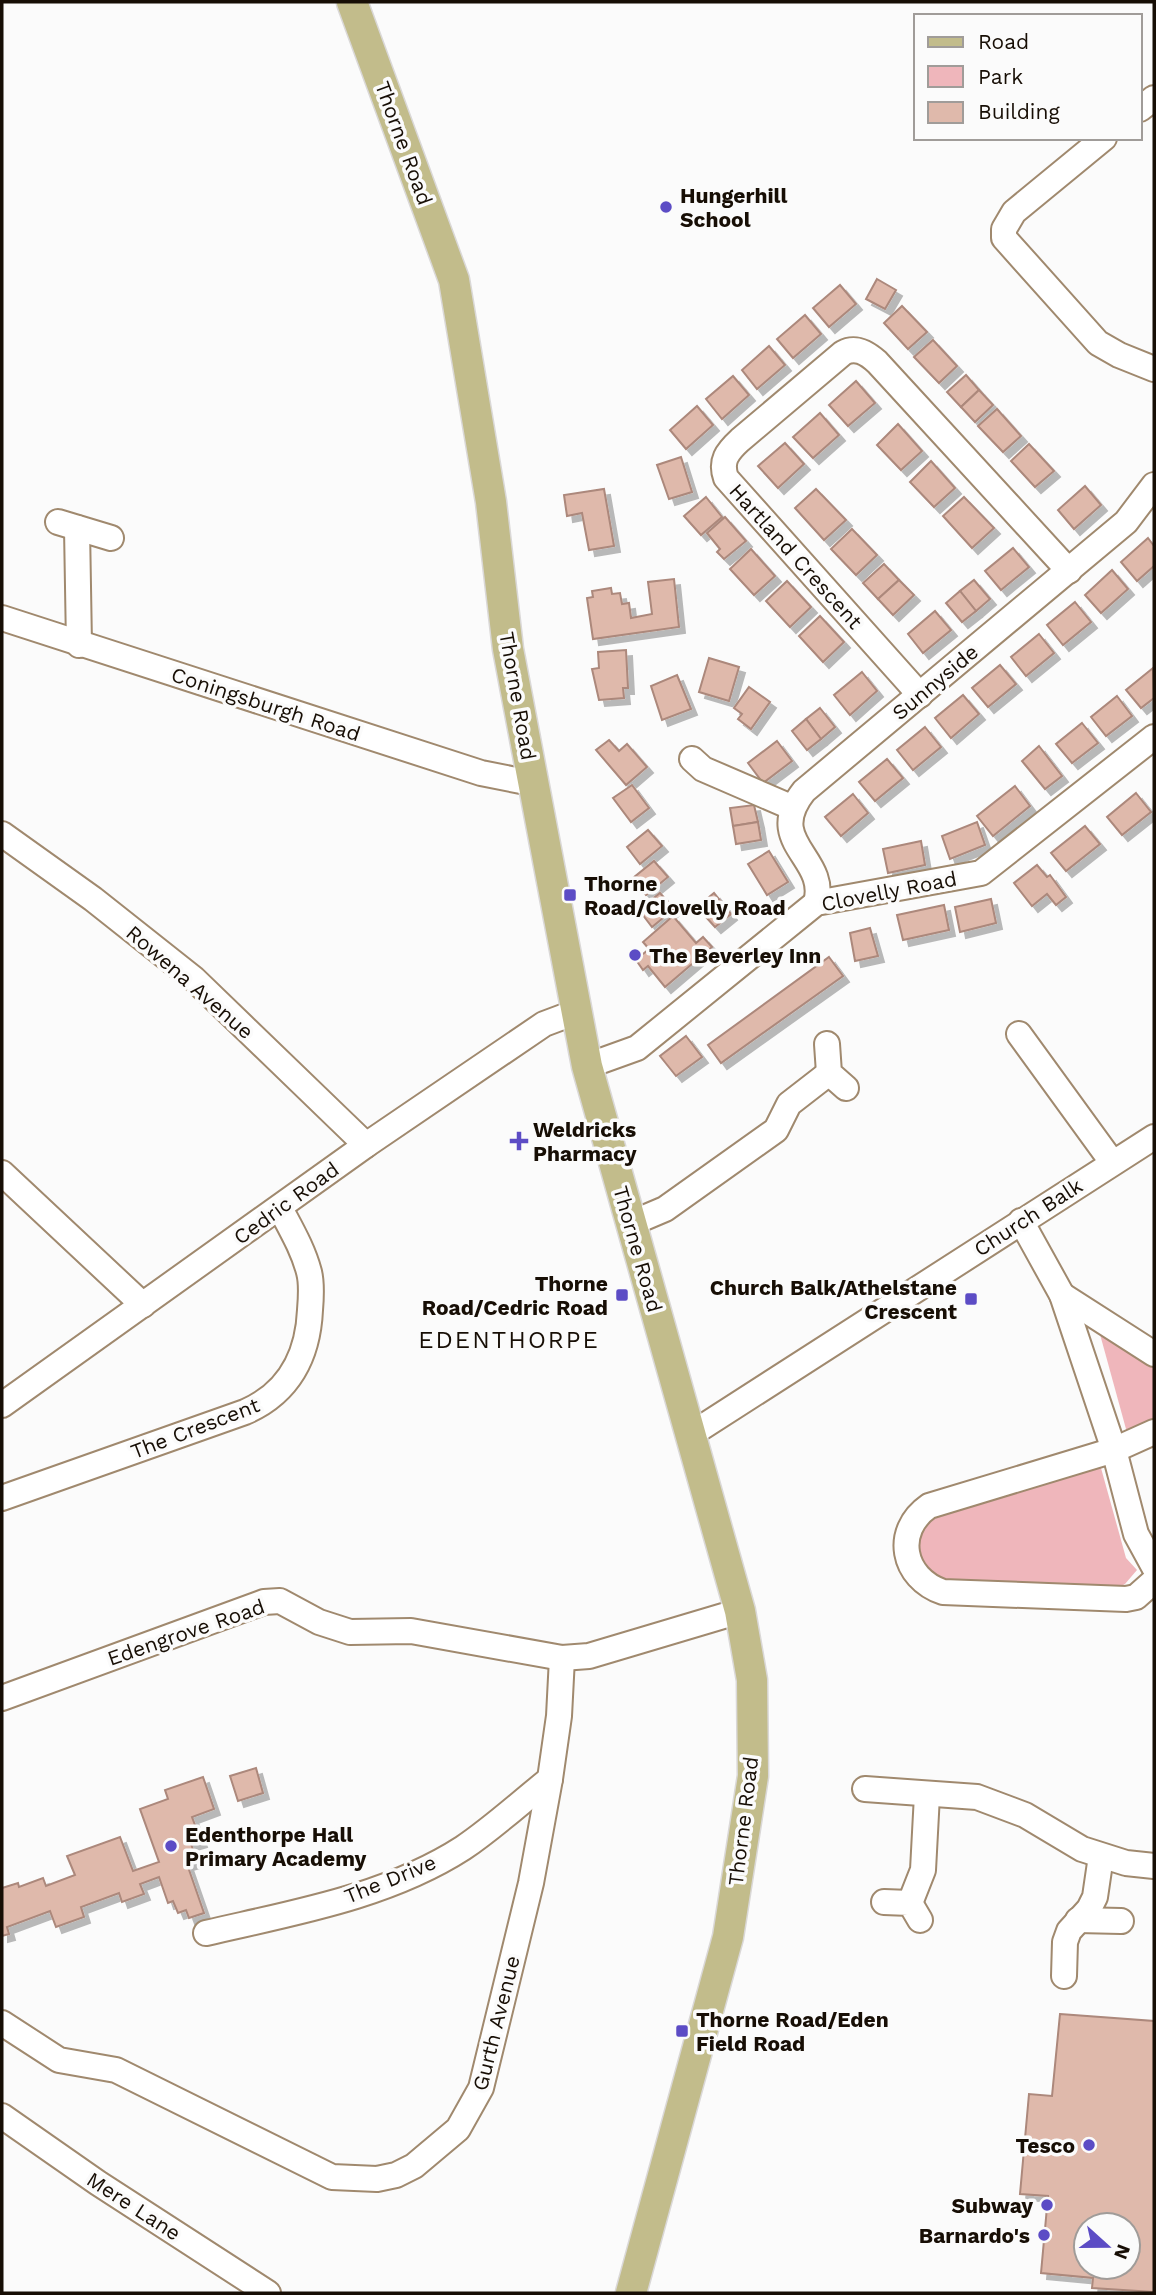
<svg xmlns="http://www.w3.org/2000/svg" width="1156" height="2295" font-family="'Work Sans',sans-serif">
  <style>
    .green { fill: #efb6bb }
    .building { fill: #dfb9ab; stroke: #ac887b; stroke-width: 2; fill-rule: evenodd; filter: url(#shadow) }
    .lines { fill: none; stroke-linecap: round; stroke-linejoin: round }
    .minor-casing { stroke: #a0896e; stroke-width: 28 }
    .major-casing { stroke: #dad8d7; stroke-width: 33 }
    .minor { stroke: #fff; stroke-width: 24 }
    .major { stroke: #c2bc8b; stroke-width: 30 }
    .poi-dot { fill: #5c4cc5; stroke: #fbfbfb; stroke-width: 2.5 }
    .labels { text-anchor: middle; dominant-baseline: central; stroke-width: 7; stroke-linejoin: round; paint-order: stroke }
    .street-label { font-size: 21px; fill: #170e05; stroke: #fbfbfb }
    .poi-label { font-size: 21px; font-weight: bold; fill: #170e05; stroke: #fbfbfb; text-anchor: start }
    .quarter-label { font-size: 24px; letter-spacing: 2px; fill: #170e05; stroke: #fbfbfb }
  </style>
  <defs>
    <filter id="shadow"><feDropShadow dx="6" dy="6" stdDeviation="0" flood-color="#0004"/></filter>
  </defs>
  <rect width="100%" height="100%" fill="#fbfbfb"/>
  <g class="green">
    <polygon points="1098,1327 1154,1363 1154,1427 1135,1436 1126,1429"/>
    <polygon points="1096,1466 1101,1468 1126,1558 1137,1570 1125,1584 1115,1589 943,1582 929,1576 912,1541 922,1520"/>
  </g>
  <g class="building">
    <polygon points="877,279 896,290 885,309 866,299"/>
    <polygon points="840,285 856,304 829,327 813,308"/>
    <polygon points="902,306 927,332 908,349 884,323"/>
    <polygon points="805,315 821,334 793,358 777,339"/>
    <polygon points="933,340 957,366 939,383 914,357"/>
    <polygon points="769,346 785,365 757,389 742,370"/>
    <polygon points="966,375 979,390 961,407 947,392"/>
    <polygon points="733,376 749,395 722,419 706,399"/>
    <polygon points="856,381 875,403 848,426 829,405"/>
    <polygon points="979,390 993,405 975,422 961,407"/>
    <polygon points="697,406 713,425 686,449 670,430"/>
    <polygon points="997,409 1021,436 1003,452 978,426"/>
    <polygon points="820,413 839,435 813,458 793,437"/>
    <polygon points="898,424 922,451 901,470 877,445"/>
    <polygon points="785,443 804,464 778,488 758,466"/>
    <polygon points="1029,444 1054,471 1035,487 1011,461"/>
    <polygon points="681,457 692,492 669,499 657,465"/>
    <polygon points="931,461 955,488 934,507 910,482"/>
    <polygon points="1085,486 1101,505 1074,529 1058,510"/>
    <polygon points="604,489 614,546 589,550 582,513 567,516 564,495"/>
    <polygon points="816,489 846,520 824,540 795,508"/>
    <polygon points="706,497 722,517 701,535 684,516"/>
    <polygon points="964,497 994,528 972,548 943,516"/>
    <polygon points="725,517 746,541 724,559 717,552 720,549 707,533"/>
    <polygon points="852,529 877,555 856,575 831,549"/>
    <polygon points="1148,538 1154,546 1154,566 1137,581 1121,562"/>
    <polygon points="1013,548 1029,567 1001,590 985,571"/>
    <polygon points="751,549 775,576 754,595 730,569"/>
    <polygon points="884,564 899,580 878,599 863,583"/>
    <polygon points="1112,570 1128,589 1101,613 1085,595"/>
    <polygon points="674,579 679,627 593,639 587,598 593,597 592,591 611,588 612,594 620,593 622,604 629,603 631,618 652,614 648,582"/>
    <polygon points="899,580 914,595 893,615 878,599"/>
    <polygon points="974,580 990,599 976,611 960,591"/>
    <polygon points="787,581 811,607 790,627 766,601"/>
    <polygon points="960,591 976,611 962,622 946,603"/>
    <polygon points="1075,602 1091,622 1063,645 1047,625"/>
    <polygon points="935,611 951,630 923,653 908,634"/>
    <polygon points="820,616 844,642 823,662 799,636"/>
    <polygon points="1039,634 1054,653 1026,676 1011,657"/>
    <polygon points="626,650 628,688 623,688 624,698 599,700 592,669 599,668 598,652"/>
    <polygon points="709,658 739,667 729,701 699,692"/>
    <polygon points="1000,665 1016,684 988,707 972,688"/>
    <polygon points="1153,668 1154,698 1141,708 1126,690"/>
    <polygon points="862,672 877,691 850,715 834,695"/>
    <polygon points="677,675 691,709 662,720 651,686"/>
    <polygon points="749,687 770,702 751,729 738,719 742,714 734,708"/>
    <polygon points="963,695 979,714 951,738 935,718"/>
    <polygon points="1117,696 1132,716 1106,736 1091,717"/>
    <polygon points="820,708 835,727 821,739 806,719"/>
    <polygon points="806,719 821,739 807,750 792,731"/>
    <polygon points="1082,723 1098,743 1072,763 1056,744"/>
    <polygon points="925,727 941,747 913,770 897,750"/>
    <polygon points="609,740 619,751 627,744 647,767 626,785 596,750"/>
    <polygon points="777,741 792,761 763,783 748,763"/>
    <polygon points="1039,746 1062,776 1045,789 1022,761"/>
    <polygon points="887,759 903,778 875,801 859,782"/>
    <polygon points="632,785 649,808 631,822 613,798"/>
    <polygon points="1015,786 1030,806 993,836 977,816"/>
    <polygon points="1136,793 1151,812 1122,835 1107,817"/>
    <polygon points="853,794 868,813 841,836 825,817"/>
    <polygon points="754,805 758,822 733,826 730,808"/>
    <polygon points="758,822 761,840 736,844 733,826"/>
    <polygon points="977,822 985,845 950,859 942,836"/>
    <polygon points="1085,826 1100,844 1066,871 1051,853"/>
    <polygon points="648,830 662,846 640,864 627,847"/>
    <polygon points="921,841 925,865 888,873 883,849"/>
    <polygon points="769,851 788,882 767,895 748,864"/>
    <polygon points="654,861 668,877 646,895 633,878"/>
    <polygon points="1037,865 1047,877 1050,875 1066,897 1056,905 1047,894 1032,906 1014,883"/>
    <polygon points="660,893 674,909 652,927 639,910"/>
    <polygon points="714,893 731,914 715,927 697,907"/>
    <polygon points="991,899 996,923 960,932 955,907"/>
    <polygon points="944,905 949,930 903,940 897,915"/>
    <polygon points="673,916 696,943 703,937 712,947 665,987 648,966 643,970 636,960 649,949 643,942"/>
    <polygon points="870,928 878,956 855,961 850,933"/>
    <polygon points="829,957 843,976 721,1063 708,1045"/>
    <polygon points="686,1036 702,1057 676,1076 660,1056"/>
    <polygon points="256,1768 263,1793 238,1801 230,1776"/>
    <polygon points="203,1777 214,1809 192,1817 201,1841 191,1844 197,1861 187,1864 204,1913 189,1918 186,1910 178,1913 173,1901 168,1903 159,1877 140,1884 144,1894 122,1902 119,1893 81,1907 84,1917 56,1927 50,1911 7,1927 9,1934 2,1936 2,1888 18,1883 19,1887 43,1878 46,1886 75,1875 67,1856 120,1837 133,1871 159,1862 140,1809 168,1799 165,1790"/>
    <path d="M1060,2014L1154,2021V2292L1092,2288L1093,2278L1041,2273L1048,2196L1020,2194L1029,2094L1052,2096ZM1086,2225H1128V2267H1086Z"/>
  </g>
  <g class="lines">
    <defs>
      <g id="minor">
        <polyline points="1140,109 1154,98"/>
        <polyline points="1104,138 1014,212 1004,229 1004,238 1098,343 1119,355 1154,369"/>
        <polyline points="58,522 111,538"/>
        <polyline points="77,528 79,645"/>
        <polyline points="2,618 481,773 521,781 533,779"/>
        <path d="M920,695L726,478C720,461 727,452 740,440L843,353C856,346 867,353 877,362L1069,571"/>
        <polyline points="692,759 703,769 791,807"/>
        <polyline points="2,834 93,899 194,979 366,1145"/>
        <path d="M816,903C829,857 763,843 804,791L1126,522L1154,485"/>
        <polyline points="1019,1034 1112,1162"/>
        <polyline points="827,1044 829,1073 846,1088"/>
        <polyline points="587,1066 637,1048 816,903 981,873 1154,737"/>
        <polyline points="2,1173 143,1305"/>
        <polyline points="1021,1221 1062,1295 1114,1450 1136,1534 1154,1567"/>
        <polyline points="632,1223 665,1209 776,1130 789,1104 829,1073"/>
        <polyline points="1062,1295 1154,1354"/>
        <polyline points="2,1405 366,1145 544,1024 576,1012"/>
        <path d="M1154,1432L1114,1450L929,1506C893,1531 902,1578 943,1592L1126,1599L1136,1597L1154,1581"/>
        <polyline points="690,1435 1154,1137"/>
        <path d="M2,1498L245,1412C289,1393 308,1356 310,1310C311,1298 312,1283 309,1272C303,1249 291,1229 280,1208"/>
        <polyline points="2,1698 264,1602 280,1601 319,1622 350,1632 411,1631 562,1658 589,1656 740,1611"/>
        <polyline points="865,1789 977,1797 1025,1815 1082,1849 1126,1863 1154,1866"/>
        <polyline points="884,1902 910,1903 920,1920"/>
        <polyline points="910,1903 923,1870 927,1795"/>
        <polyline points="1078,1920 1121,1921"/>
        <path d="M206,1933C292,1913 387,1897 463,1848C493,1828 522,1801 550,1779"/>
        <polyline points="1064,1976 1065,1942 1069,1931 1089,1909 1095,1897 1101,1856"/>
        <polyline points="2,2023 59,2060 116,2070 332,2177 377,2179 396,2175 414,2166 458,2129 481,2088 531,1883 550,1779 559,1716 562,1658"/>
        <polyline points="2,2116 98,2183 268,2293"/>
      </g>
      <polyline id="major" points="352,2 454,280 491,502 508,649 587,1066 740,1611 752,1680 753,1776 728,1937 631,2293"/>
    </defs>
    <use href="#minor" class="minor-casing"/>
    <use href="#major" class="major-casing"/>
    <use href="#minor" class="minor"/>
    <use href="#major" class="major"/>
  </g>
  <g class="poi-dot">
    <circle cx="666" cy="207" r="7"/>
    <rect x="563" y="888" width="14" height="14" rx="3.5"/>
    <circle cx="635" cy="955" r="7"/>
    <path d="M515.5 1130.5h7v7h7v7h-7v7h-7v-7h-7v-7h7z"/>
    <rect x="615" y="1288" width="14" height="14" rx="3.5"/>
    <rect x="964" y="1292" width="14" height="14" rx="3.5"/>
    <circle cx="171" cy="1846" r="7"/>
    <rect x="675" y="2024" width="14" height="14" rx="3.5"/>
    <circle cx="1089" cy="2145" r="7"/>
    <circle cx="1047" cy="2205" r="7"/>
    <circle cx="1044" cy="2235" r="7"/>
  </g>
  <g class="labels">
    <g class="street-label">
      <text transform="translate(404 143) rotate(70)">Thorne Road</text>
      <text transform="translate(796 556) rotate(48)">Hartland Crescent</text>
      <text transform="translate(935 682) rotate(-40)">Sunnyside</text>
      <text transform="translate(518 696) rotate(80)">Thorne Road</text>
      <text transform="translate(266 704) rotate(18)">Coningsburgh Road</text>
      <text transform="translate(889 891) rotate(-11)">Clovelly Road</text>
      <text transform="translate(190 982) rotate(41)">Rowena Avenue</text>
      <text transform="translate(286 1203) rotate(-36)">Cedric Road</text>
      <text transform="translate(1028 1217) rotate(-33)">Church Balk</text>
      <text transform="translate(638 1249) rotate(74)">Thorne Road</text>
      <text transform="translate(195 1428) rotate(-21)">The Crescent</text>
      <text transform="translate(186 1632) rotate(-19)">Edengrove Road</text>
      <text transform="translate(743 1821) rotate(-83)">Thorne Road</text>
      <text transform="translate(390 1879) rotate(-22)">The Drive</text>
      <text transform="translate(496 2023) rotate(-76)">Gurth Avenue</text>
      <text transform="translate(134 2206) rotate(33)">Mere Lane</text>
    </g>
    <g class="poi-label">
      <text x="680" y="195">Hungerhill<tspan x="680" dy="24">School</tspan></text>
      <text x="584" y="883">Thorne<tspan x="584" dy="24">Road/Clovelly Road</tspan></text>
      <text x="649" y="955">The Beverley Inn</text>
      <text x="533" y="1129">Weldricks<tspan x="533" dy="24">Pharmacy</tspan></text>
      <text x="608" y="1283" text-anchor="end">Thorne<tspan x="608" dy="24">Road/Cedric Road</tspan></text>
      <text x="957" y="1287" text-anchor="end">Church Balk/Athelstane<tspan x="957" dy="24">Crescent</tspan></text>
      <text x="185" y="1834">Edenthorpe Hall<tspan x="185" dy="24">Primary Academy</tspan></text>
      <text x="696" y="2019">Thorne Road/Eden<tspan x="696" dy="24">Field Road</tspan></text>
      <text x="1075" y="2145" text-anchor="end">Tesco</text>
      <text x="1033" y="2205" text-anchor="end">Subway</text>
      <text x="1030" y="2235" text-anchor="end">Barnardo's</text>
    </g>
    <g class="quarter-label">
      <text x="509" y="1340">EDENTHORPE</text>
    </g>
  </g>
  <rect width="1156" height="2295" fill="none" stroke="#170e05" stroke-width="7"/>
  <rect x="914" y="14" width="228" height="126" fill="#fbfbfb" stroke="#a09c99" stroke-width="2"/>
  <rect x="928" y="37" width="35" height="10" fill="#c2bc8b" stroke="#a09c99" stroke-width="2"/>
  <text x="978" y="49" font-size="21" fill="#170e05">Road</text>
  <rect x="928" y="66" width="35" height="21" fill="#efb6bb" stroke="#a09c99" stroke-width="2"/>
  <text x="978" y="84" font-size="21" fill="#170e05">Park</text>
  <rect x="928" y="102" width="35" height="21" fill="#dfb9ab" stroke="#a09c99" stroke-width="2"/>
  <text x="978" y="119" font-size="21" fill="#170e05">Building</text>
  <g transform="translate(1107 2246) rotate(111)"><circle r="33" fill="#fbfbfb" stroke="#a09c99" stroke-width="2"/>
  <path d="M0-5L12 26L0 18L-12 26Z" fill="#5c4cc5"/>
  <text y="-10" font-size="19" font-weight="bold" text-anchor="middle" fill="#170e05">N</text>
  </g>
</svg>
